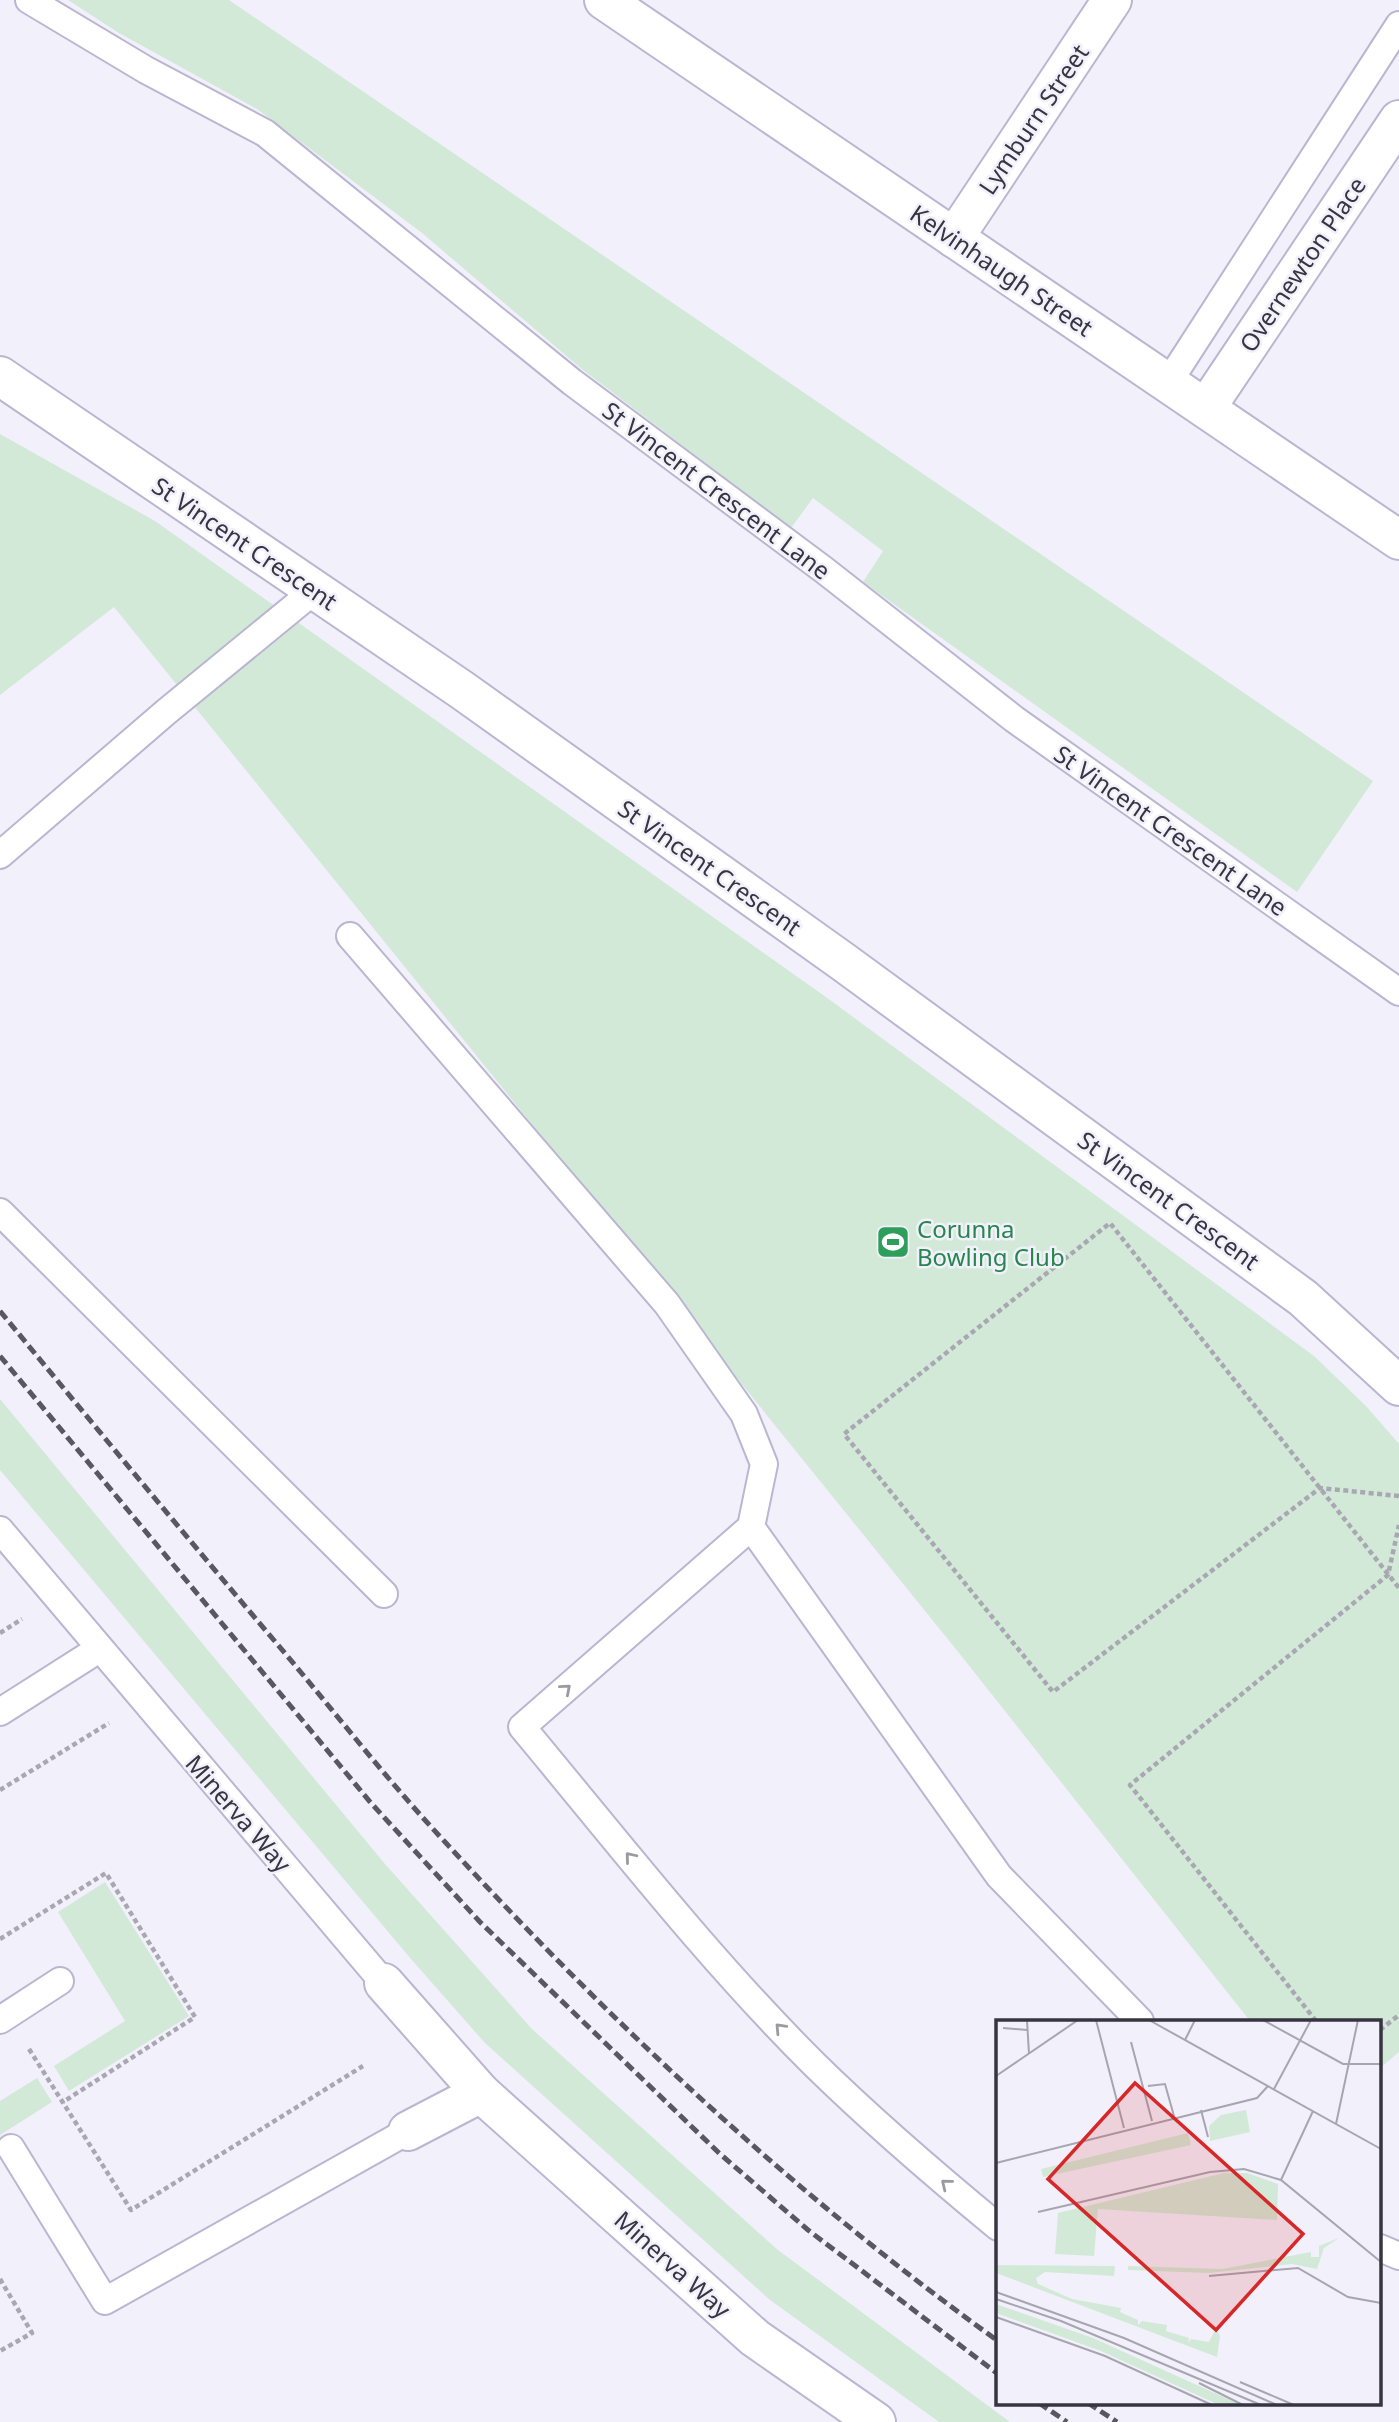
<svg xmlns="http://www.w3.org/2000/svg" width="1399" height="2422" font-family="'Noto Sans',sans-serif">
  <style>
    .green { fill: #d2e9d8 }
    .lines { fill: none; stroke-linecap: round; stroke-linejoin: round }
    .service-casing { stroke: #bab6d1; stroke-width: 30 }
    .minor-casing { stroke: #bab6d1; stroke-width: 42 }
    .tertiary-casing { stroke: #bab6d1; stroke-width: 42 }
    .path { stroke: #a8a7b2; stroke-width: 4.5; stroke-dasharray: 5 3.5; stroke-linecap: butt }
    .service { stroke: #fff; stroke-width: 26 }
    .minor { stroke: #fff; stroke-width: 38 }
    .tertiary { stroke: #fff; stroke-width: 38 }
    .rail { stroke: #595762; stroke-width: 5; stroke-dasharray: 10 5; stroke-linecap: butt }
    .oneway { stroke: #9b9aa0 }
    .labels { text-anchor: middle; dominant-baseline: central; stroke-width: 5; stroke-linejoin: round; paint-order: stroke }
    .street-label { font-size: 24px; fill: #373540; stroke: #f1f0fb }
    .leisure-label { font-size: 24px; fill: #27864d; stroke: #f1f0fb; text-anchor: start }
    .inset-road { fill: none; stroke: #a7a5b0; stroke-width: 2 }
    .view { fill: #d62828; fill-opacity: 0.15; stroke: #d62828; stroke-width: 3.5 }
    .inset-edge { fill: none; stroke: #373540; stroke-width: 3.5 }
  </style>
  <rect width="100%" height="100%" fill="#f1f0fb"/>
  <g class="green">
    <polygon points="68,0 229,0 1373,781 1297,892 863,582 883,551 813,498 791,528 583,370 422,233 257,109 119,33"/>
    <polygon points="0,434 155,521 830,1000 1314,1356 1366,1406 1399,1444 1399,2052 1380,2068 1380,2021 1250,2021 959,1653 114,607 0,695"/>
    <polygon points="0,1399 385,1864 532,2029 778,2250 1010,2422 939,2422 770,2300 485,2043 411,1959 0,1470"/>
    <polygon points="105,1882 189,2016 69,2091 54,2066 125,2021 58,1912"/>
    <polygon points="37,2078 52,2102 0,2135 0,2101"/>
  </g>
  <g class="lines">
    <defs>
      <g id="service">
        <polyline points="29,0 146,70 265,133 572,382 824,570 1014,719 1399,992"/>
        <polyline points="1168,383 1399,25"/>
        <polyline points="0,855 166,712 315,590"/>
        <polyline points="350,936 667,1304 744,1414 764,1464 751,1527"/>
        <polyline points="0,1212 384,1594"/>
        <polyline points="0,1530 384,1983"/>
        <polyline points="0,1712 99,1649"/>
        <polyline points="0,2020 60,1981"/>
        <polyline points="11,2148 105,2301 408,2131"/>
        <path d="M998,2227C935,2175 873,2122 815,2065C709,1960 617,1841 522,1727L751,1527L999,1876L1140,2021"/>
        <polyline points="1380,2248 1399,2256"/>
      </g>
      <g id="minor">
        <polyline points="954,238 1112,0"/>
        <polyline points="0,376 462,690 842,961 1303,1298 1399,1386"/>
        <polyline points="1206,408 1399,120"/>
        <polyline points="384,1983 481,2093 755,2338 876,2422"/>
        <polyline points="408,2131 481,2093"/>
      </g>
      <polyline id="tertiary" points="604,0 1399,540"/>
    </defs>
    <use href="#service" class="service-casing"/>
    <use href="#minor" class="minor-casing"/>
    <use href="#tertiary" class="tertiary-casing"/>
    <g class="path">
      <polyline points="1399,1496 1320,1488 1053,1692 844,1434 1110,1223 1399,1588"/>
      <polyline points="0,1633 22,1619"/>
      <polyline points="0,1790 109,1723"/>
      <polyline points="0,1939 106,1873 195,2017 63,2102"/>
      <polyline points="1316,2021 1130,1785 1388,1575 1399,1525"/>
      <polyline points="1380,2030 1399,2015"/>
      <polyline points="29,2049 131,2210 363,2066"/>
      <polyline points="0,2279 32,2333 0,2351"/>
    </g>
    <use href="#service" class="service"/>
    <use href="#minor" class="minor"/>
    <use href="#tertiary" class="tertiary"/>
    <g class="rail">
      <path d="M0,1311C92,1423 184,1534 278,1645C334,1711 387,1780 446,1843C614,2026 796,2196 998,2341"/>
      <polyline points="0,1356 371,1803 480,1922 719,2153 808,2230 998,2374"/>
      <polyline points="1039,2403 1067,2422"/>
      <polyline points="1088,2403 1117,2422"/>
    </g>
  </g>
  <defs><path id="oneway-chevron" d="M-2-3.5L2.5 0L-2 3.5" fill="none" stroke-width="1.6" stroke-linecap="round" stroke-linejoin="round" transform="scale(1.75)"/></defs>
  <g class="oneway">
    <use href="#oneway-chevron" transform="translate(566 1689) rotate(-41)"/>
    <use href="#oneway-chevron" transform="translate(630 1857) rotate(-130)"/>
    <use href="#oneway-chevron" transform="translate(780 2028) rotate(-133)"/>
    <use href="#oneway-chevron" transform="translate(946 2184) rotate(-141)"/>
  </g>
  <defs>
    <symbol id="stadium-square" viewBox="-11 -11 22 22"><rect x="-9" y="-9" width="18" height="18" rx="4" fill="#2e9e5b" stroke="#f1f0fb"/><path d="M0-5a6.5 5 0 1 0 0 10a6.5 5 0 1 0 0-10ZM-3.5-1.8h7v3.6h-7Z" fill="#fff"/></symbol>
  </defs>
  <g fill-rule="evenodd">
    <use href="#stadium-square" x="874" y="1223" width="38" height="38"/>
  </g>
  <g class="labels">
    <g class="street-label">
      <text transform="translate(1033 119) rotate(-56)">Lymburn Street</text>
      <text transform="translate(1302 264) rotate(-56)">Overnewton Place</text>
      <text transform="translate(1002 270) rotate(34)">Kelvinhaugh Street</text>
      <text transform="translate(717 490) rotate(37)">St Vincent Crescent Lane</text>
      <text transform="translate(245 543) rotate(34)">St Vincent Crescent</text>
      <text transform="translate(1171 830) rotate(35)">St Vincent Crescent Lane</text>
      <text transform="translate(710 867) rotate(35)">St Vincent Crescent</text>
      <text transform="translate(1169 1200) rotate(36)">St Vincent Crescent</text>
      <text transform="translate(239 1813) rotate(49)">Minerva Way</text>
      <text transform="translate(673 2264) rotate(42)">Minerva Way</text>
    </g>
    <g class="leisure-label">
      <text x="917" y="1228">Corunna<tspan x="917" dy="28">Bowling Club</tspan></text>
    </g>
  </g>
  <g transform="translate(996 2020)">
    <rect width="385" height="385" fill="#f1f0fb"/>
    <path d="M250,90L254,112L214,121L213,106L225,95ZM192,113L195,125L47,157L45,149ZM228,153H251L282,164L281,200L102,189L98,236L59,234L62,193ZM343,218L328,228L321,249L296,244L213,253L132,250V246L226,249L315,232V237H323V226ZM0,245L119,246L118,256L49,252L40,258L42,264L76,279L125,288L124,292L142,300V305L146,301L171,305L170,311L193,318L192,323L195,319L213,322L220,308L224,316L221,337L0,253ZM0,284L97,318L245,385H223L105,331L0,293Z" fill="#d2e9d8"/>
    <path class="inset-road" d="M31,0L33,34M100,0L128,108M153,0L385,129M267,0L347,44H385M7,8L31,10M189,20L199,0M135,22L156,101M0,56L82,0M152,66L169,64L178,96M278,69L315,0M205,90L212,117M340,104L362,0M0,143L261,78L272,66M285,160L317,91M42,192L214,152L248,149L285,160L385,242M213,256L302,248L352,277L385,283M0,272L128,318L281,385M0,279L65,301L265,385M0,297L109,336L216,385M244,362L298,385M203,363L247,385"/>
    <path class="view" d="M139,63L307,214L220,310L52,159Z"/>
    <rect width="385" height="385" class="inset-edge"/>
  </g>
</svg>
